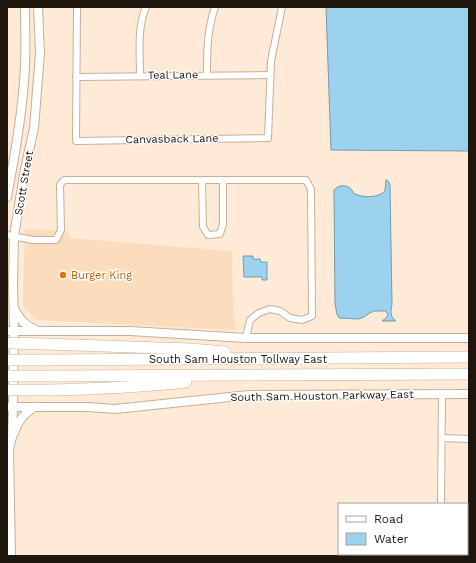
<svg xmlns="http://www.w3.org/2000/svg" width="476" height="563" font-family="'Work Sans',sans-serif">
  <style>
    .built { fill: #fbdcbd }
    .water { fill: #9dd2ee; stroke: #79a }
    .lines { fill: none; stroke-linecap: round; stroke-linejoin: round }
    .street-casing { stroke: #c7af97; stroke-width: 8 }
    .secondary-casing { stroke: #c7af97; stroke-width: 10 }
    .highway-casing { stroke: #c7af97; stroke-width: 12 }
    .street { stroke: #fff; stroke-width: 6 }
    .secondary { stroke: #fff; stroke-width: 8 }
    .highway { stroke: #fff; stroke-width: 11 }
    .highway-bridge-casing { stroke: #c7af97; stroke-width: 12; stroke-linecap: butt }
    .highway-bridge { stroke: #fff; stroke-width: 11 }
    .food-dot { fill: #e8710a; stroke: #fff; stroke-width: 1.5 }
    .labels { text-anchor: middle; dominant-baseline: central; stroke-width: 3; stroke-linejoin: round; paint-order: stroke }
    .street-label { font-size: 11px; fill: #1e150c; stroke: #fff }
    .food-label { font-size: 11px; fill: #c56008; stroke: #fff; text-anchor: start }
  </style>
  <rect width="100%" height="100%" fill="#feead6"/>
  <polygon class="built" points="25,229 69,231 70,238 232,251 233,310 236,330 37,320 23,307"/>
  <g class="water">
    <polygon points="326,7 469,7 469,151 331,150"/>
    <path d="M386,180H387L390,184V187L392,304C391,311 389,316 396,321H382L386,318L388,315L386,311H374L368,314L364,317L359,319L339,318L337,314L335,304L334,190C338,185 346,184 351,189C355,193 350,191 355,194C364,198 378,198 385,191Z"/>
    <polygon points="243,256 253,256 253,259 260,259 261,262 267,262 267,280 262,280 262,277 244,277"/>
  </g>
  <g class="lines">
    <defs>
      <g id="street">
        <polyline points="77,7 76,141 268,138 271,61 282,7"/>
        <path d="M207,75C207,50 207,31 215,7"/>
        <path d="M140,76C140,53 137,28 146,7"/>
        <polyline points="76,77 270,75"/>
        <polyline points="202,180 203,227 208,235 220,234 223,224 223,180"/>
        <polyline points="7,235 33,240 56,240 61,230 60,185 64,180 306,180 311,189 312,316 302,320 290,318 280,311 270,309 259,313 250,320 246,338"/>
        <polyline points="442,438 469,439"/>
        <polyline points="441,504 442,394"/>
        <polyline points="440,556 440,554"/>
      </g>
      <g id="secondary">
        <path d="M7,197C15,154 23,110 25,66C26,46 25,26 25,7"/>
        <path d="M15,310C21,321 25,325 36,330"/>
        <polyline points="7,331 130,331 246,338 469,338"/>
        <polyline points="7,407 89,407 115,409 249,395 469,394"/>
        <path d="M14,433C19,420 22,416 34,407"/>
        <polyline points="11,556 9,449 12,437 13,407 14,331 13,284 14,236 24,174 34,128 40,53 38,7"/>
      </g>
      <g id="highway">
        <polyline points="45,344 190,349 225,352"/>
        <polyline points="44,360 469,357"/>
        <polyline points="50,376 469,374"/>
        <path d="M50,390C96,389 141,387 186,382"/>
      </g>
    </defs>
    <use href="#street" class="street-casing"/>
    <use href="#secondary" class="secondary-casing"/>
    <use href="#highway" class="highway-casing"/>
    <use href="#street" class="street"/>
    <use href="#secondary" class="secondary"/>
    <use href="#highway" class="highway"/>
    <defs>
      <g id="highway-bridge">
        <polyline points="7,343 45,344"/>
        <polyline points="7,360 44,360"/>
        <polyline points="7,376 50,376"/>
        <polyline points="7,390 50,390"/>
      </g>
    </defs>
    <use href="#highway-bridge" class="highway-bridge-casing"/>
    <use href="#highway-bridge" class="highway-bridge"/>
  </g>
  <circle class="food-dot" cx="63" cy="275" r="4"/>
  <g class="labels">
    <g class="street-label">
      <text transform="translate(173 75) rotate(-1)">Teal Lane</text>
      <text transform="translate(172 139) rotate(-1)">Canvasback Lane</text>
      <text transform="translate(24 183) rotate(-80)">Scott Street</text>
      <text x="238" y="359">South Sam Houston Tollway East</text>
      <text transform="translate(322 396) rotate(-1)">South Sam Houston Parkway East</text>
    </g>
    <g class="food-label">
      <text x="71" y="275">Burger King</text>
    </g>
  </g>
  <rect width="476" height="563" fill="none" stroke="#1e150c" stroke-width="16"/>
  <rect x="338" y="503" width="130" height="52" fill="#ffffff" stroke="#a5a19e"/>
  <rect x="346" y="516" width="20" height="6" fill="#ffffff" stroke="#a5a19e"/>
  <text x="374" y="523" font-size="12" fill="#1e150c">Road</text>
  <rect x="346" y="533" width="20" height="12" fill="#9dd2ee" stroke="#a5a19e"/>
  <text x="374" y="543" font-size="12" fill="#1e150c">Water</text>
</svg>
